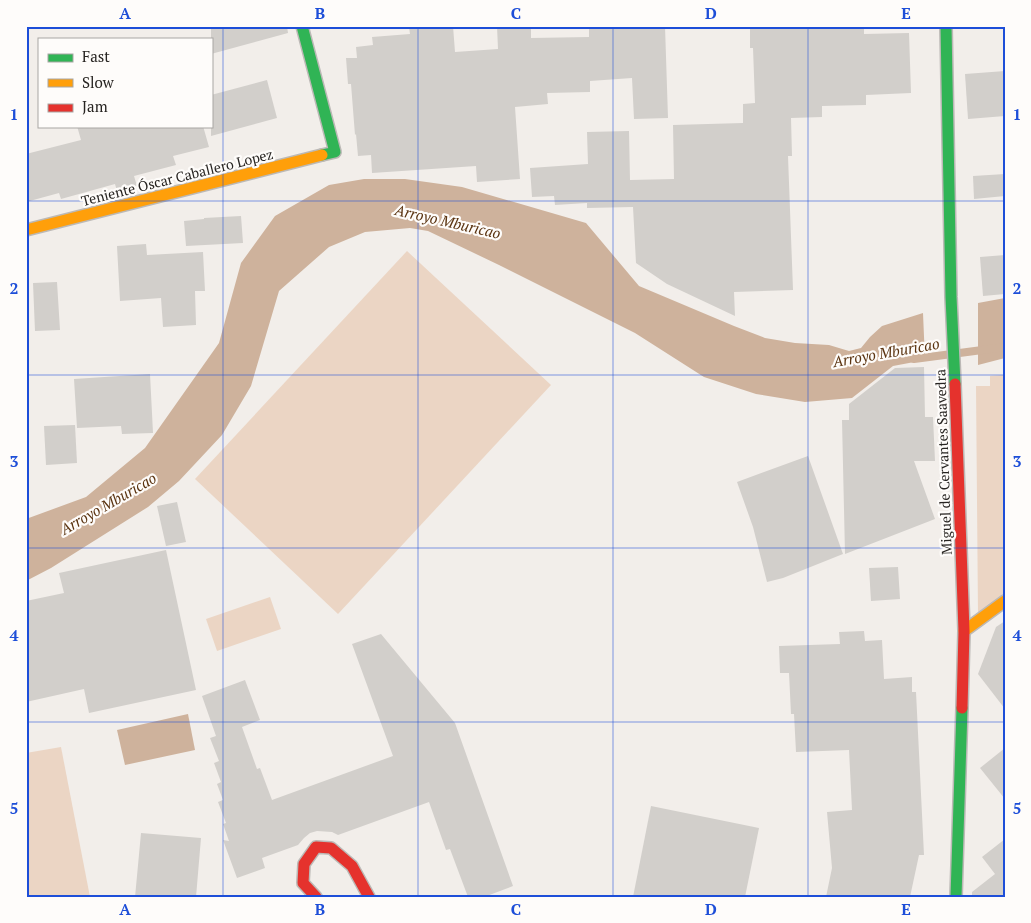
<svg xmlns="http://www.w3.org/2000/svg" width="1031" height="923" font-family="'PT Serif',serif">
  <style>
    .green { fill: #ebd5c4 }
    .water { fill: #ceb29c }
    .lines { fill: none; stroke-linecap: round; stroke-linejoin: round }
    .stream { stroke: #ceb29c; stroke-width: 8 }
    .building { fill: #d2cfcb }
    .fast-casing { stroke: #bcb9b6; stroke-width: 14 }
    .slow-casing { stroke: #bcb9b6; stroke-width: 14 }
    .jam-casing { stroke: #bcb9b6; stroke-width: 14 }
    .fast { stroke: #30b455; stroke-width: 11 }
    .slow { stroke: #ff9f0a; stroke-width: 11 }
    .jam { stroke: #e5322d; stroke-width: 11 }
    .grid { fill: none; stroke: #1d4ed8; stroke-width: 1; stroke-opacity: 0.55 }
    .labels { text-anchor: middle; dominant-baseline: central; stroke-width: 4.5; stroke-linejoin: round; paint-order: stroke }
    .street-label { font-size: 14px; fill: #272421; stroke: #fefcfa }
    .water-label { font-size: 15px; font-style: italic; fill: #5a3310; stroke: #fefcfa }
    .neatline { fill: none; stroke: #1d4ed8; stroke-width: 2 }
    .grid-label { font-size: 16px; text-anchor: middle; font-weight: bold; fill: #1d4ed8 }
  </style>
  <rect width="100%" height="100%" fill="#f2eeea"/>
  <g class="green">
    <polygon points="407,251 551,385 338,614 195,479"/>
    <polygon points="1005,375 1005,594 978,615 976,386 990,386 990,376"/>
    <polygon points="270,597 281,629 217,651 206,619"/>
    <polygon points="61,747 90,897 26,897 26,753"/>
  </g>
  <g class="water">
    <polygon points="364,179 405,179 462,187 586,223 639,286 734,326 765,338 795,343 829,345 849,351 861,348 870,337 882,326 923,313 925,360 893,366 852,398 805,402 756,394 704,377 635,333 499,265 428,231 410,228 365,232 329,247 279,291 251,386 222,435 179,481 148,507 51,568 26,581 26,519 86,497 145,448 219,343 241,263 275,216 329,185"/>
    <polygon points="1005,298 1005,358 978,365 978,303"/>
    <polygon points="188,714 195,750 125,765 117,730"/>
  </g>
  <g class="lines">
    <polyline class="stream" points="914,359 1005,347"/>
  </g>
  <g class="building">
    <polygon points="211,26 287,26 288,33 211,54"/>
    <polygon points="423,26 453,26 455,52 498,49 497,26 531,26 531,38 589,37 589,26 665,26 668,118 634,119 632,78 590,81 590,92 547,93 548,104 515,107 520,179 477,182 476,166 372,173 371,155 358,156 356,134 355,135 351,84 348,84 346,58 357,58 356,47 373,45 372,37 410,34 409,27"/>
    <polygon points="750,26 789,26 789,29 830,28 830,26 864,26 864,34 909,33 911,93 866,95 866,105 822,106 822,117 791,118 792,156 788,156 793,290 734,292 735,316 667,284 636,263 633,207 587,208 587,203 555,205 554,196 532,197 530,168 588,164 587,132 629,131 630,180 674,179 673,125 743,123 743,104 755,103 753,48 750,48"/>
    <polygon points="1005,71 1005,116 968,119 965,74"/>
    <polygon points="267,80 277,118 211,136 211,95"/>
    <polygon points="77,126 203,126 209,147 173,156 176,165 134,176 137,186 117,191 115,184 61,199 59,193 26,202 26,154 81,140"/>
    <polygon points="1005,174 1005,196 974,199 973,176"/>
    <polygon points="241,216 243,243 186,246 184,221 204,219 204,218"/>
    <polygon points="146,244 147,255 203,252 205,291 195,291 196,325 163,327 161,298 120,301 117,246"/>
    <polygon points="1005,255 1005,294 983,296 980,257"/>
    <polygon points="57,282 60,330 35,331 33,283"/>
    <polygon points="924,367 925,417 933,417 935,461 914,461 935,519 845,554 842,420 849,420 849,404 895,368"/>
    <polygon points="150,374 153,433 122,434 121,426 77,428 74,379"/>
    <polygon points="75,425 77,463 46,465 44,426"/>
    <polygon points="808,456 843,554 783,578 767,582 753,527 737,482"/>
    <polygon points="177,502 186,542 166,546 157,506"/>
    <polygon points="166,550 196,690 89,713 84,689 26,702 26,601 64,593 59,573"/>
    <polygon points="898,567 900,599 871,601 869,568"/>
    <polygon points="1005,621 1005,709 978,674 996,627"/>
    <polygon points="864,631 865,641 882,640 884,679 912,677 912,692 916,692 924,855 919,855 910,897 826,897 832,868 827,812 852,810 849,750 796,752 794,714 791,714 789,673 780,673 779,646 840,644 839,632"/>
    <polygon points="381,634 455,723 513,886 484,897 468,897 450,849 446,850 429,802 338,835 332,832 317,831 310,833 304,838 298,845 262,858 265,868 237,878 223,840 229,841 223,824 226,823 218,802 223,800 217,784 221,782 214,763 219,761 210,738 216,736 202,696 245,680 260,720 242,727 257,769 260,768 272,800 393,756 352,644"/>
    <polygon points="1005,748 1005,799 980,768"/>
    <polygon points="651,806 759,828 745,897 633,897"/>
    <polygon points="141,833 201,838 196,897 135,897"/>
    <polygon points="1005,839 1005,897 972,897 972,892 995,874 982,857"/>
  </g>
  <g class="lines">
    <defs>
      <g id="fast">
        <polyline points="302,26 335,152 322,155"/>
        <polyline points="946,26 951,297 955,384"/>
        <polyline points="956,897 962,708"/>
      </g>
      <g id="slow">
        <polyline points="26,230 322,155"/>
        <polyline points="964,631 1005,601"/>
      </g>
      <g id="jam">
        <polyline points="955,384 964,631 962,708"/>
        <polyline points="316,897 303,883 304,864 316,847 331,848 352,866 369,897"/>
      </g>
    </defs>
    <use href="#fast" class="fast-casing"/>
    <use href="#slow" class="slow-casing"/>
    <use href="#jam" class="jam-casing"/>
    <use href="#fast" class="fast"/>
    <use href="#slow" class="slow"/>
    <use href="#jam" class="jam"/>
  </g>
  <path class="grid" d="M223,26V897M418,26V897M613,26V897M808,26V897M26,201H1005M26,375H1005M26,548H1005M26,722H1005"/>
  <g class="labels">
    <g class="street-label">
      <text transform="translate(177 177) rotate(-14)">Teniente Óscar Caballero Lopez</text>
      <text transform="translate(943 462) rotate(-92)">Miguel de Cervantes Saavedra</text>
    </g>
    <g class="water-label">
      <text transform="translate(448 221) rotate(13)">Arroyo Mburicao</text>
      <text transform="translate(886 352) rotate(-10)">Arroyo Mburicao</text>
      <text transform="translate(108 503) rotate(-30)">Arroyo Mburicao</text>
    </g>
  </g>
  <rect width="1031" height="923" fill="none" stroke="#fefcfa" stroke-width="55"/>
  <rect x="38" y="38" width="175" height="90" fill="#fefcfa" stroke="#a8a6a3"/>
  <rect x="48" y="54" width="25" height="8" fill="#30b455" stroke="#a8a6a3"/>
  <text x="82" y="62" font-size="15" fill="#272421">Fast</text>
  <rect x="48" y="79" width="25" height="8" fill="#ff9f0a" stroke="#a8a6a3"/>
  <text x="82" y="88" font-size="15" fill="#272421">Slow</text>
  <rect x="48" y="104" width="25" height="8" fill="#e5322d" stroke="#a8a6a3"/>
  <text x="82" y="112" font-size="15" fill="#272421">Jam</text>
  <rect x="28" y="28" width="976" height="868" class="neatline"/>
  <g class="grid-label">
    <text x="125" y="19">A</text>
    <text x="320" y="19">B</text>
    <text x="516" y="19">C</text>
    <text x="711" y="19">D</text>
    <text x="906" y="19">E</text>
    <text x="14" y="120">1</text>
    <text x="1017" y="120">1</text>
    <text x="14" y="294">2</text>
    <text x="1017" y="294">2</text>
    <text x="14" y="467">3</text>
    <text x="1017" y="467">3</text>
    <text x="14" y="641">4</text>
    <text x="1017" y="641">4</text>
    <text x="14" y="814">5</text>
    <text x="1017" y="814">5</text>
    <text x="125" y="915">A</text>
    <text x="320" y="915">B</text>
    <text x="516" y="915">C</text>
    <text x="711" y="915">D</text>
    <text x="906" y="915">E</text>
  </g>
</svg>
